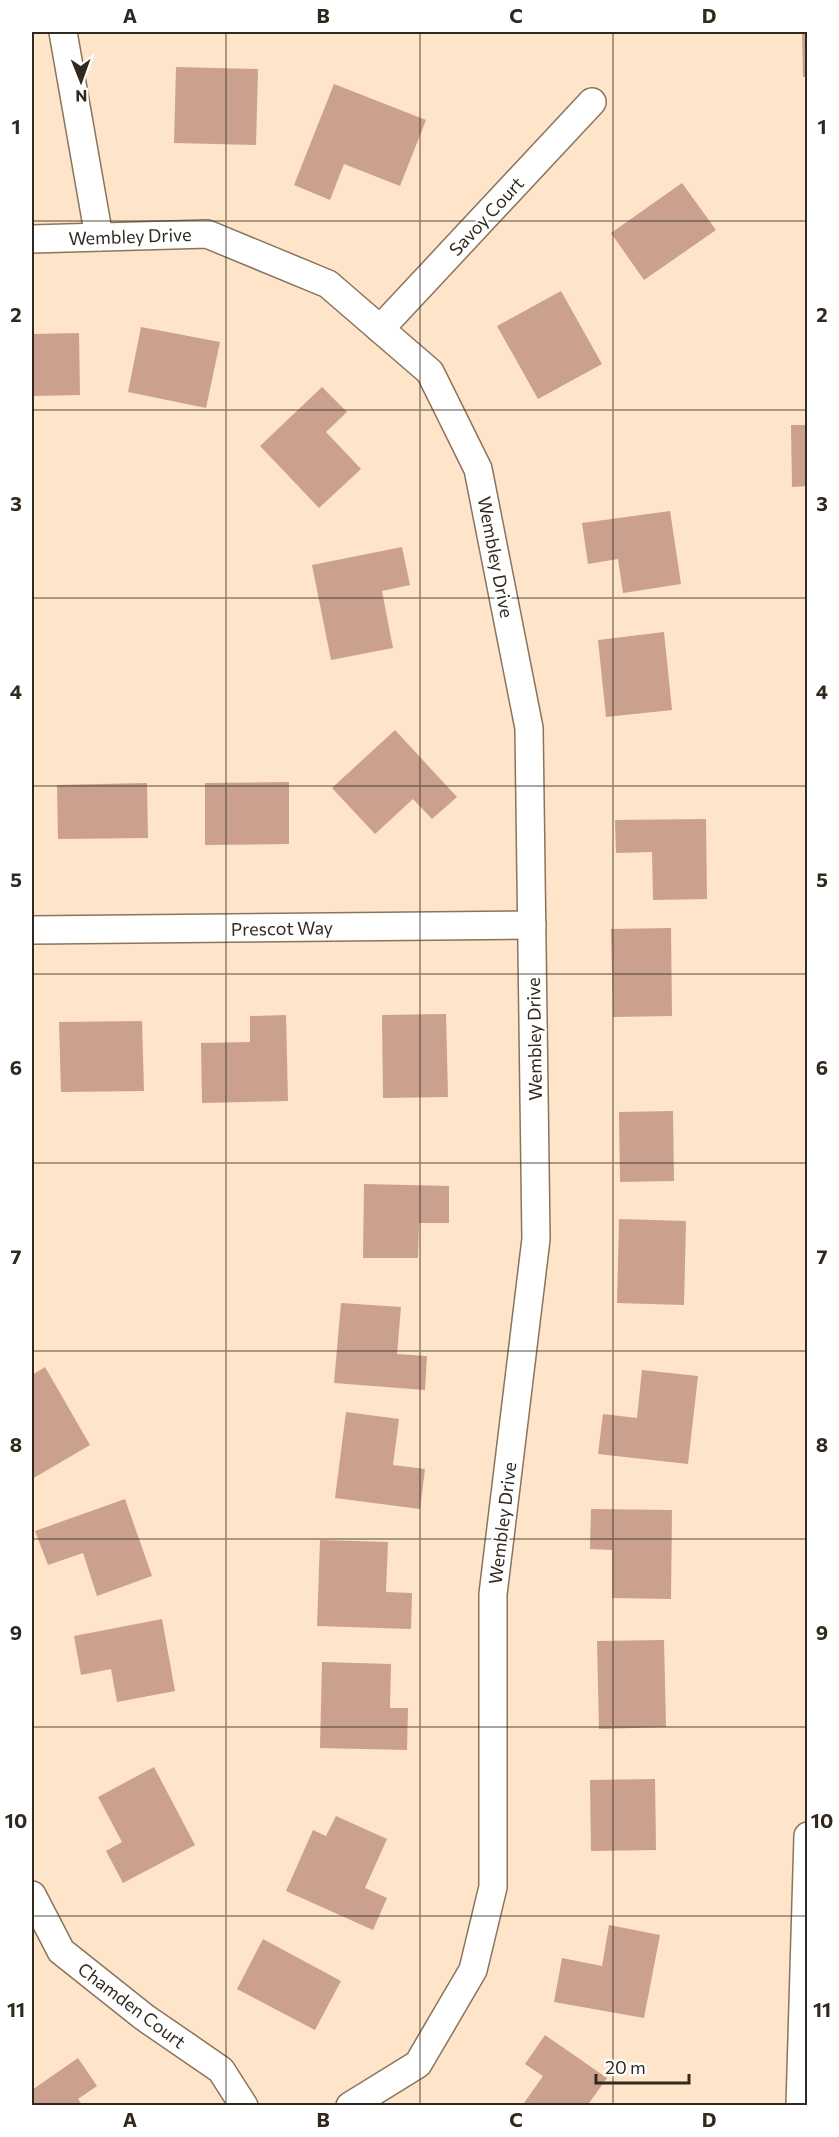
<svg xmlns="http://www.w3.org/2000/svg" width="839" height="2137" font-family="Commissioner,sans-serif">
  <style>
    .building { fill: #cba08f }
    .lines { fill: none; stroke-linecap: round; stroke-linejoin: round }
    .street-casing { stroke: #8b745b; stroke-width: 30 }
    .street { stroke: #fff; stroke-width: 27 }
    .grid { fill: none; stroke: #32291e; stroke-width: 1.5; stroke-opacity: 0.55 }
    .labels { text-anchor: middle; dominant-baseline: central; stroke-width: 4.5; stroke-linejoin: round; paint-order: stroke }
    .street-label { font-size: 18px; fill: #32291e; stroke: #fff }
    .neatline { fill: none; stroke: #32291e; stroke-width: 2 }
    .grid-label { font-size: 20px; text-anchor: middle; font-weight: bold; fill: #32291e }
  </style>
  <rect width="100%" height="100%" fill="#fee4c8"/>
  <g class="building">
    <polygon points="802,32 808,32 808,77 803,77"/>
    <polygon points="176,67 258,69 256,145 174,143"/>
    <polygon points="334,84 426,120 400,186 344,164 330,200 294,185"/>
    <polygon points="682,183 716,230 644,280 611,233"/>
    <polygon points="561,291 602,364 538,399 497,326"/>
    <polygon points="141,327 220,342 206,408 128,392"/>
    <polygon points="79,333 80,395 32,396 32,334"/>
    <polygon points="322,387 347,412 326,432 361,469 319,508 260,446"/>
    <polygon points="791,425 808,425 808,486 792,487"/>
    <polygon points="670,511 681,584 623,593 618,559 588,564 582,523"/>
    <polygon points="402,547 410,585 382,591 393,648 331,660 312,565"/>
    <polygon points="664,632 672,710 606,717 598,640"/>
    <polygon points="395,730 457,797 432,819 413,799 375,834 332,788"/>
    <polygon points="289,782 289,844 205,845 205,783"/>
    <polygon points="147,783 148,838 58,839 57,785"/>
    <polygon points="706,819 707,899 653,900 652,852 616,853 615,820"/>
    <polygon points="671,928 672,1016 613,1017 611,929"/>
    <polygon points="446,1014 448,1097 383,1098 382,1015"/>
    <polygon points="286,1015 288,1101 202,1103 201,1043 250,1042 250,1016"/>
    <polygon points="142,1021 144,1091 61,1092 59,1022"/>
    <polygon points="673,1111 674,1181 620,1182 619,1112"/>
    <polygon points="364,1184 449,1186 449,1223 419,1223 418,1258 363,1258"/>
    <polygon points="619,1219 686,1221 684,1305 617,1303"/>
    <polygon points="341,1303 401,1307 397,1354 427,1356 425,1390 334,1383"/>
    <polygon points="45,1367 90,1445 32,1479 32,1375"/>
    <polygon points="642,1370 698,1376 688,1464 598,1454 603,1414 637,1418"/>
    <polygon points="346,1412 399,1419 393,1465 425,1469 420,1509 335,1498"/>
    <polygon points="125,1499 152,1576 97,1596 83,1553 48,1565 35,1531"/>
    <polygon points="591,1509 672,1510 671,1599 612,1598 612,1550 590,1549"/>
    <polygon points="320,1540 388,1542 386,1592 412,1593 411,1629 317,1626"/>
    <polygon points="162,1619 175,1691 117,1702 111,1669 81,1675 74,1636"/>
    <polygon points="664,1640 666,1727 599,1729 597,1641"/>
    <polygon points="322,1662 391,1664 390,1708 408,1708 407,1750 320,1748"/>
    <polygon points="154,1767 195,1845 123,1883 106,1851 122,1842 98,1797"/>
    <polygon points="655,1779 656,1850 591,1851 590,1780"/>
    <polygon points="336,1816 387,1839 365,1888 387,1898 373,1930 286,1891 313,1830 326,1836"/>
    <polygon points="609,1925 660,1935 644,2018 554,2002 562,1958 602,1966"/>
    <polygon points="263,1939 341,1981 315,2030 237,1989"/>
    <polygon points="545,2035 607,2078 587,2106 522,2106 543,2076 525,2064"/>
    <polygon points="78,2058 97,2086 78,2099 83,2106 32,2106 32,2090"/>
  </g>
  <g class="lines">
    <defs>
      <g id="street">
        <polyline points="63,32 99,237"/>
        <polyline points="32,239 207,234 328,284 430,372 478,469 529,728 536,1239 493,1594 493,1887 473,1970 418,2064 350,2106"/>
        <polyline points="380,329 592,102"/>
        <polyline points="32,930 532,925"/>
        <polyline points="32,1895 61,1951 144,2017 221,2070 244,2106"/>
        <polyline points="800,2106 808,1836"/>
      </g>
    </defs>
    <use href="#street" class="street-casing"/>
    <use href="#street" class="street"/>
  </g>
  <path class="grid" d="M226,32V2106M420,32V2106M613,32V2106M32,221H808M32,410H808M32,598H808M32,786H808M32,974H808M32,1163H808M32,1351H808M32,1539H808M32,1727H808M32,1916H808"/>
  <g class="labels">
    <g class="street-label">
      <text transform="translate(486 216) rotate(-47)">Savoy Court</text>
      <text transform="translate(130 236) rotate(-2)">Wembley Drive</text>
      <text transform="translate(496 557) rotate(79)">Wembley Drive</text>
      <text transform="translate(282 928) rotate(-1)">Prescot Way</text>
      <text transform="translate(534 1039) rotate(-91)">Wembley Drive</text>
      <text transform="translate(502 1523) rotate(-83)">Wembley Drive</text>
      <text transform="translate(132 2005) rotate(37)">Chamden Court</text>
    </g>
  </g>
  <rect width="839" height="2137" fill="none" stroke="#ffffff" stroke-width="66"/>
  <g transform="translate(81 81) rotate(179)" stroke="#ffffff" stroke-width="4.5" paint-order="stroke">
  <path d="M0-4.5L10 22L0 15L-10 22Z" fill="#32291e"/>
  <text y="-9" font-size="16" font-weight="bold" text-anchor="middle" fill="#32291e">N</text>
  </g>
  <path d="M596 2074v9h93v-9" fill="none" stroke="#32291e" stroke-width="3"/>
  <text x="605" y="2074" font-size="18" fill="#32291e" stroke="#ffffff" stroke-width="4.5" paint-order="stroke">20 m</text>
  <rect x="33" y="33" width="773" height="2071" class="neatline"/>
  <g class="grid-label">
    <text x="130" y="23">A</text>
    <text x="323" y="23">B</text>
    <text x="516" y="23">C</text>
    <text x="709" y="23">D</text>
    <text x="16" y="134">1</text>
    <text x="822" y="134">1</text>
    <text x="16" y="322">2</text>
    <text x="822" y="322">2</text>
    <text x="16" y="511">3</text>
    <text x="822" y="511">3</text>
    <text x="16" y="699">4</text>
    <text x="822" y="699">4</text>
    <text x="16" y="887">5</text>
    <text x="822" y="887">5</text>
    <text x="16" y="1075">6</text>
    <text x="822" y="1075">6</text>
    <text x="16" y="1264">7</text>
    <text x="822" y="1264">7</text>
    <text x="16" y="1452">8</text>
    <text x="822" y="1452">8</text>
    <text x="16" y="1640">9</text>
    <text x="822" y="1640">9</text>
    <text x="16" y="1828">10</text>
    <text x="822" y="1828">10</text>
    <text x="16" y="2017">11</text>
    <text x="822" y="2017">11</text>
    <text x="130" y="2127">A</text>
    <text x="323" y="2127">B</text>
    <text x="516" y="2127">C</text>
    <text x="709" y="2127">D</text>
  </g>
</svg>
